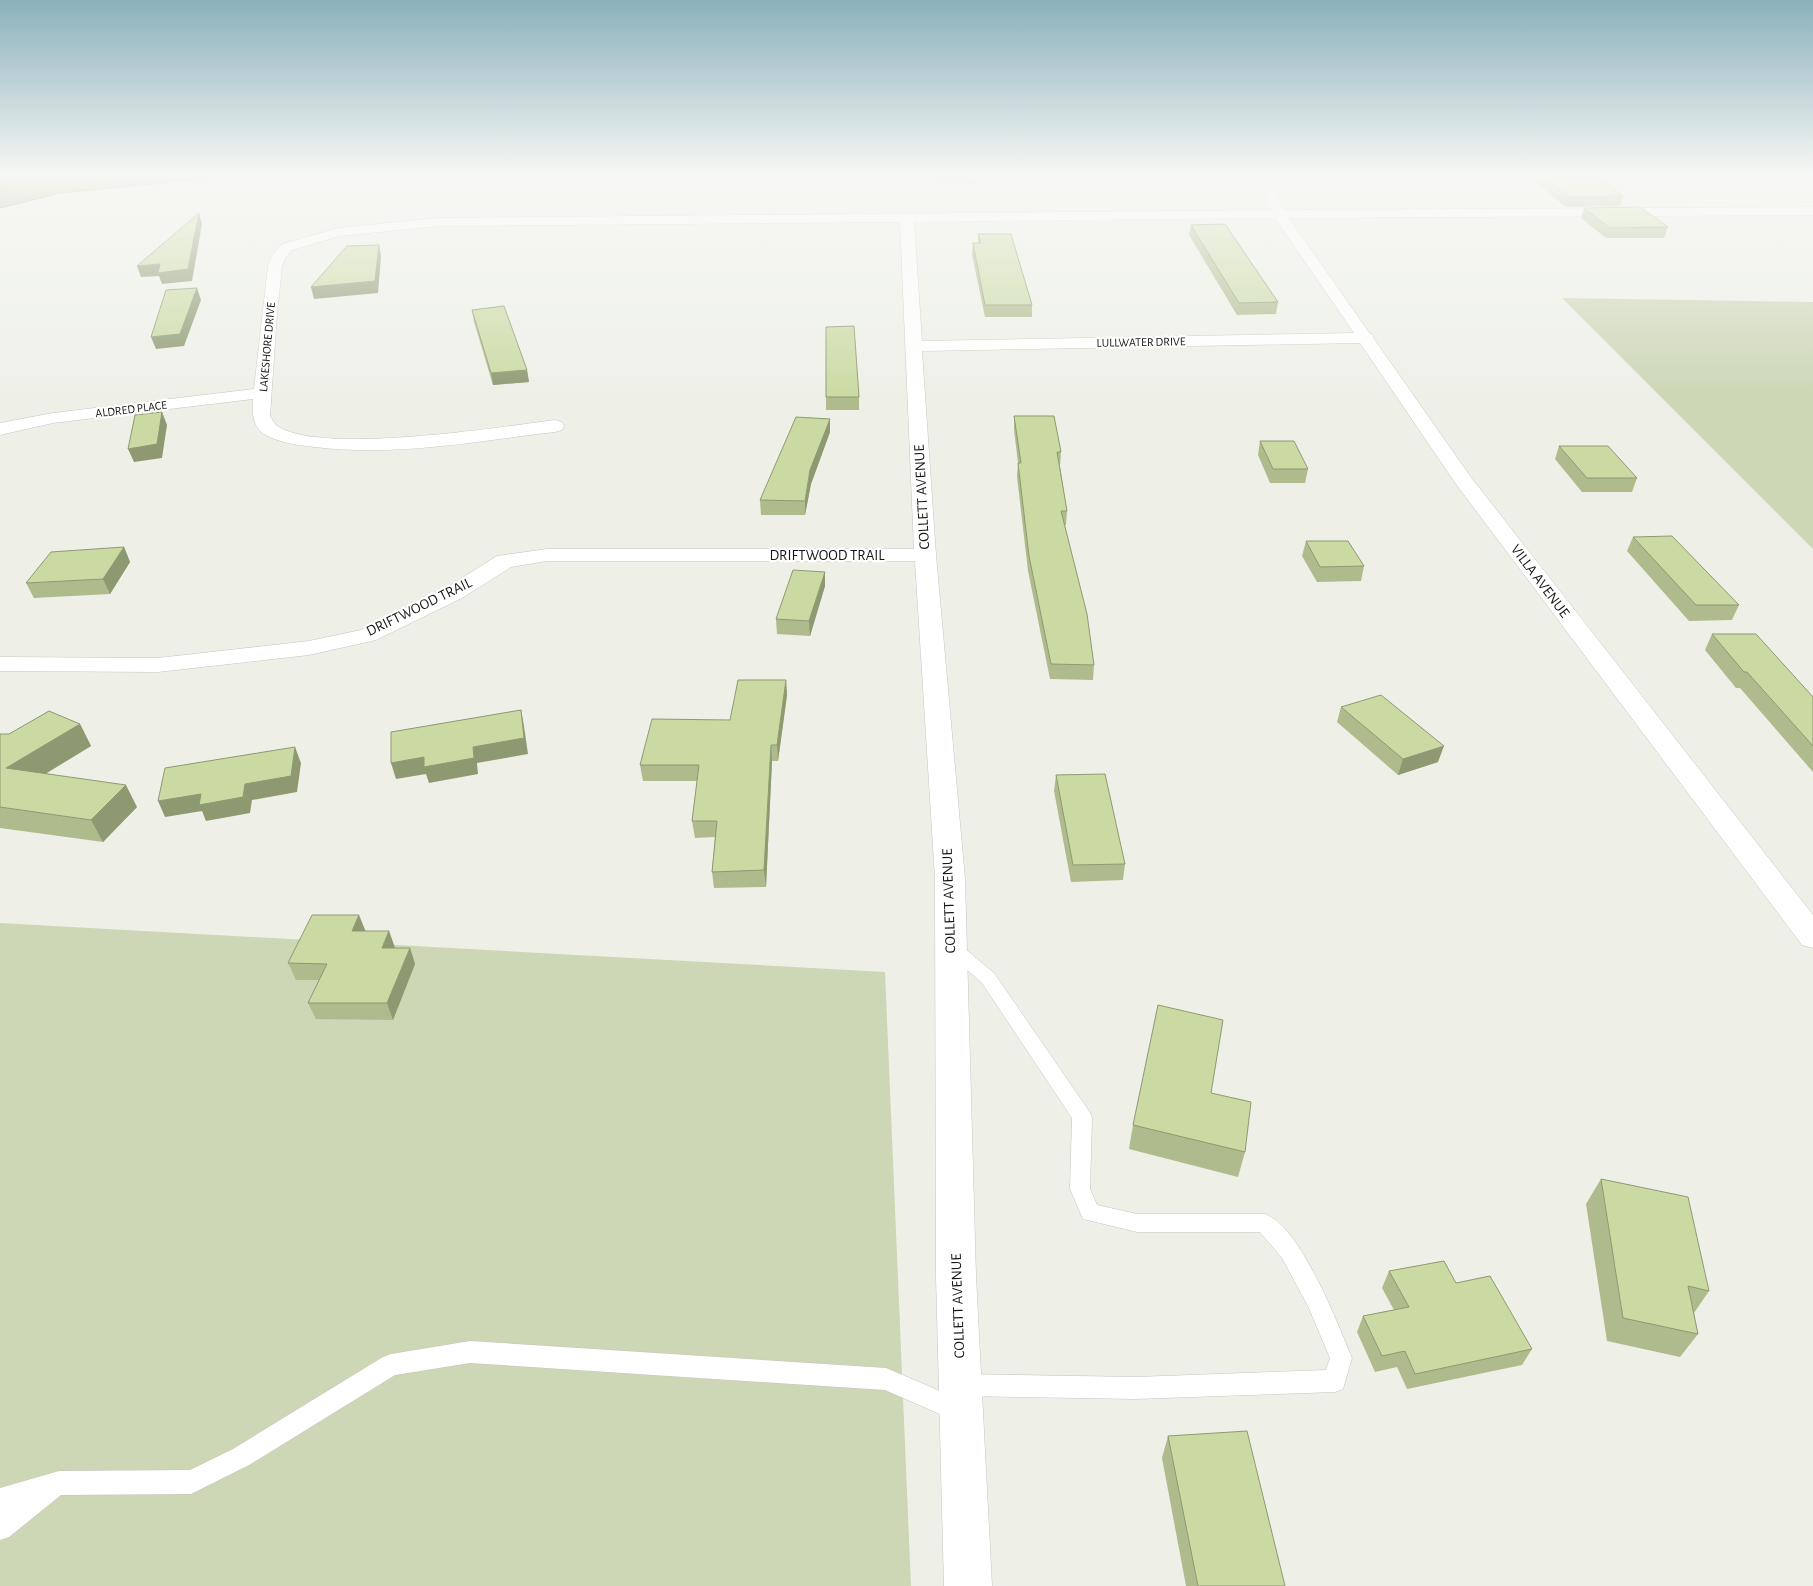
<svg xmlns="http://www.w3.org/2000/svg" width="1813" height="1586" font-family="'Alegreya Sans',sans-serif">
  <style>
    .green { fill: #cdd6b5 }
    .water { fill: #9fad77; stroke: #76805a }
    .lines { fill: none; stroke-linecap: round; stroke-linejoin: round }
    .service-casing { stroke: #c3c6be; stroke-width: 1 }
    .minor-casing { stroke: #c3c6be; stroke-width: 1 }
    .service { fill: #fff; fill-rule: evenodd }
    .minor { fill: #fff; fill-rule: evenodd }
    .wall { fill: #afbb8c }
    .shaded-wall { fill: #8e9972 }
    .building { fill: #cbdaa3; stroke: #8e9972 }
    .labels { text-anchor: middle; dominant-baseline: central; stroke-width: 4.5; stroke-linejoin: round; paint-order: stroke }
    .far-street-label { font-size: 12px; fill: #171815; stroke: #fff }
    .street-label { font-size: 15px; fill: #171815; stroke: #fff }
  </style>
  <rect width="100%" height="100%" fill="#eef0e8"/>
  <g class="green">
    <polygon points="1562,298 1813,302 1813,549"/>
    <polygon points="0,923 885,972 911,1586 0,1586"/>
  </g>
  <polygon class="water" points="0,176 230,176 61,193 0,208"/>
  <g class="lines">
    <defs>
      <g id="service">
        <path d="M952,941L958,943L994,973L1089,1111L1092,1117L1090,1189L1097,1205L1137,1214H1265C1300,1226 1338,1324 1352,1358L1343,1389L1335,1392L1136,1399L962,1396L954,1393L951,1385L954,1377L962,1374L1136,1377L1326,1370L1330,1358L1308,1306L1282,1258L1260,1232H1137L1083,1219L1070,1189L1072,1118L982,983L946,951L943,947L946,943Z"/>
        <polygon points="470,1341 886,1368 966,1402 970,1410 966,1418 958,1422 885,1390 470,1363 395,1375 249,1465 191,1494 61,1495 9,1537 0,1540 0,1488 59,1471 190,1470 233,1449 383,1357 391,1354"/>
      </g>
      <path id="minor" d="M1255,176H1267L1284,210L1813,207V215L1289,218L1370,334L1373,335L1374,339L1470,476L1813,915V948L1802,945L1456,484L1360,343L922,351L936,555L965,879L976,1276L992,1586H944L936,1276L935,879L915,561H547L511,567L462,598L376,640L309,655L158,672L0,671V657L158,658L309,641L361,630L446,588L497,556L547,549H914L900,222L438,226L340,236L292,250L286,257L282,266L277,314L270,416C272,419 274,423 276,425C316,456 501,427 555,420L562,422L564,426L562,430L555,432C476,441 395,457 315,447C298,445 279,443 264,434C252,426 252,411 253,399L53,423L0,435V423L53,413L254,389L268,266L272,256L282,244L339,228L438,218L1271,210ZM1275,218L1354,333L922,341L914,222Z"/>
    </defs>
    <use href="#service" class="service-casing"/>
    <use href="#minor" class="minor-casing"/>
    <use href="#service" class="service"/>
    <use href="#minor" class="minor"/>
  </g>
  <g class="wall">
    <polygon points="935,176 981,176 974,184 935,180"/>
    <polygon points="1528,176 1595,176 1623,196 1620,206 1566,207"/>
    <polygon points="1584,208 1668,227 1664,238 1606,238 1581,218"/>
    <polygon points="1191,225 1278,302 1276,314 1237,315 1189,235"/>
    <polygon points="978,234 1032,305 1032,317 985,317 972,255 973,243 978,243"/>
    <polygon points="472,310 527,370 529,382 493,385 474,322"/>
    <rect x="826" y="397" width="33" height="13"/>
    <polygon points="1014,416 1061,452 1060,466 1067,511 1066,525 1065,525 1094,665 1093,680 1050,679 1028,571 1017,477 1018,463 1014,430"/>
    <polygon points="830,432 811,484 805,515 761,515 760,500"/>
    <polygon points="1260,441 1308,469 1305,483 1270,483 1258,455"/>
    <polygon points="1559,446 1637,478 1632,492 1582,492 1555,459"/>
    <polygon points="1633,537 1739,605 1732,620 1689,621 1627,551"/>
    <polygon points="1306,541 1364,566 1361,581 1317,582 1302,556"/>
    <polygon points="124,547 130,562 110,594 34,598 26,583"/>
    <polygon points="825,572 825,586 810,636 777,634 776,619"/>
    <polygon points="1712,634 1813,697 1813,772 1740,688 1736,688 1705,650"/>
    <polygon points="786,680 787,695 778,761 772,761 766,887 714,888 712,872 715,837 695,838 692,821 697,781 643,781 640,765 730,720"/>
    <polygon points="1341,707 1438,762 1398,775 1337,722"/>
    <polygon points="80,724 91,746 46,773 137,807 103,842 0,828 0,734 9,734"/>
    <polygon points="1056,775 1125,864 1123,880 1071,882 1054,791"/>
    <polygon points="365,931 389,931 395,948 410,948 415,964 393,1020 316,1019 308,1003 319,980 296,980 288,963"/>
    <polygon points="1211,1093 1245,1152 1238,1177 1129,1149 1133,1125"/>
    <polygon points="1601,1179 1709,1291 1694,1313 1698,1334 1680,1357 1607,1341 1586,1204"/>
    <polygon points="1389,1271 1456,1283 1532,1349 1522,1365 1407,1389 1397,1367 1375,1372 1357,1332 1363,1316 1394,1310 1382,1288"/>
    <polygon points="1168,1436 1285,1586 1186,1586 1162,1458"/>
  </g>
  <g class="shaded-wall">
    <polygon points="974,176 981,176 974,184"/>
    <polygon points="199,213 202,224 192,281 162,284 159,276 141,277 137,266 160,264"/>
    <polygon points="379,245 381,256 378,293 314,299 311,287"/>
    <polygon points="197,288 201,300 184,346 156,349 151,337"/>
    <polygon points="527,370 529,382 493,385 491,373"/>
    <polygon points="162,412 167,425 162,458 134,462 128,449"/>
    <polygon points="830,419 830,432 811,484 805,515 805,501 810,470"/>
    <polygon points="124,547 130,562 110,594 103,579"/>
    <polygon points="825,572 825,586 810,636 809,621"/>
    <polygon points="786,680 787,695 778,761 777,745"/>
    <polygon points="521,710 524,726 528,754 477,763 478,774 429,783 426,774 396,779 391,763"/>
    <polygon points="80,724 91,746 19,790 6,768"/>
    <polygon points="771,745 772,761 766,887 764,870"/>
    <polygon points="1444,746 1438,762 1398,775 1403,759"/>
    <polygon points="295,747 301,763 297,792 252,800 250,813 206,821 202,811 165,817 158,801 245,784"/>
    <polygon points="126,785 137,807 103,842 91,820"/>
    <polygon points="359,915 366,932 352,931"/>
    <polygon points="389,931 395,948 382,948"/>
    <polygon points="410,948 415,964 393,1020 387,1003"/>
  </g>
  <g class="building">
    <polygon points="1542,176 1595,176 1623,196 1569,197"/>
    <polygon points="1640,207 1668,227 1610,228 1584,208"/>
    <polygon points="199,213 188,269 158,273 160,264 137,266"/>
    <polygon points="1225,224 1278,302 1239,303 1191,225"/>
    <polygon points="978,234 1011,234 1032,305 985,305 973,243 981,243"/>
    <polygon points="379,245 375,281 311,287 347,246"/>
    <polygon points="197,288 180,334 151,337 166,290"/>
    <polygon points="504,306 527,370 491,373 472,310"/>
    <polygon points="854,326 859,397 826,397 826,327"/>
    <polygon points="162,412 157,444 128,449 135,415"/>
    <polygon points="1014,416 1054,416 1061,452 1057,452 1067,511 1061,511 1087,614 1094,665 1051,664 1029,556 1018,463 1021,463"/>
    <polygon points="796,417 830,419 810,470 805,501 760,500"/>
    <polygon points="1260,441 1294,441 1308,469 1273,469"/>
    <polygon points="1559,446 1608,446 1637,478 1587,478"/>
    <polygon points="1672,536 1739,605 1696,605 1633,537"/>
    <polygon points="1306,541 1348,541 1364,566 1320,567"/>
    <polygon points="124,547 103,579 26,583 51,552"/>
    <polygon points="793,570 825,572 809,621 776,619"/>
    <polygon points="1712,634 1756,634 1813,697 1813,746 1747,672 1744,672"/>
    <polygon points="738,680 786,680 777,745 771,745 764,870 712,872 717,821 692,821 699,765 640,765 652,719 730,720"/>
    <polygon points="1381,695 1444,746 1403,759 1341,707"/>
    <polygon points="521,710 524,738 473,747 474,758 424,767 424,757 391,763 391,732"/>
    <polygon points="49,711 80,724 6,768 126,785 91,820 0,807 0,734 9,734"/>
    <polygon points="295,747 291,776 245,784 243,797 199,805 201,794 158,801 165,768"/>
    <polygon points="1105,774 1125,864 1073,865 1056,775"/>
    <polygon points="312,915 359,915 352,931 389,931 382,948 410,948 387,1003 308,1003 327,964 288,963"/>
    <polygon points="1158,1005 1223,1020 1211,1093 1251,1102 1245,1152 1133,1125"/>
    <polygon points="1601,1179 1688,1197 1709,1291 1688,1286 1698,1334 1623,1318"/>
    <polygon points="1444,1261 1456,1283 1490,1276 1532,1349 1415,1374 1405,1351 1382,1356 1363,1316 1409,1307 1389,1271"/>
    <polygon points="1247,1431 1285,1586 1198,1586 1168,1436"/>
  </g>
  <linearGradient id="sky" x2="0" y2="1"><stop stop-color="#8bb1bb"/><stop offset="0.44" stop-color="#f7f8f5"/><stop offset="1" stop-color="#f7f8f5" stop-opacity="0"/></linearGradient>
  <rect width="1813" height="398" fill="url(#sky)"/>
  <g class="labels">
    <g class="far-street-label">
      <text transform="translate(1141 342) rotate(-1)">LULLWATER DRIVE</text>
      <text transform="translate(267 347) rotate(-85)">LAKESHORE DRIVE</text>
      <text transform="translate(131 409) rotate(-7)">ALDRED PLACE</text>
    </g>
    <g class="street-label">
      <text transform="translate(922 497) rotate(-93)">COLLETT AVENUE</text>
      <text x="827" y="555">DRIFTWOOD TRAIL</text>
      <text transform="translate(1540 581) rotate(53)">VILLA AVENUE</text>
      <text transform="translate(419 607) rotate(-26)">DRIFTWOOD TRAIL</text>
      <text transform="translate(949 901) rotate(-92)">COLLETT AVENUE</text>
      <text transform="translate(958 1306) rotate(-92)">COLLETT AVENUE</text>
    </g>
  </g>
</svg>
